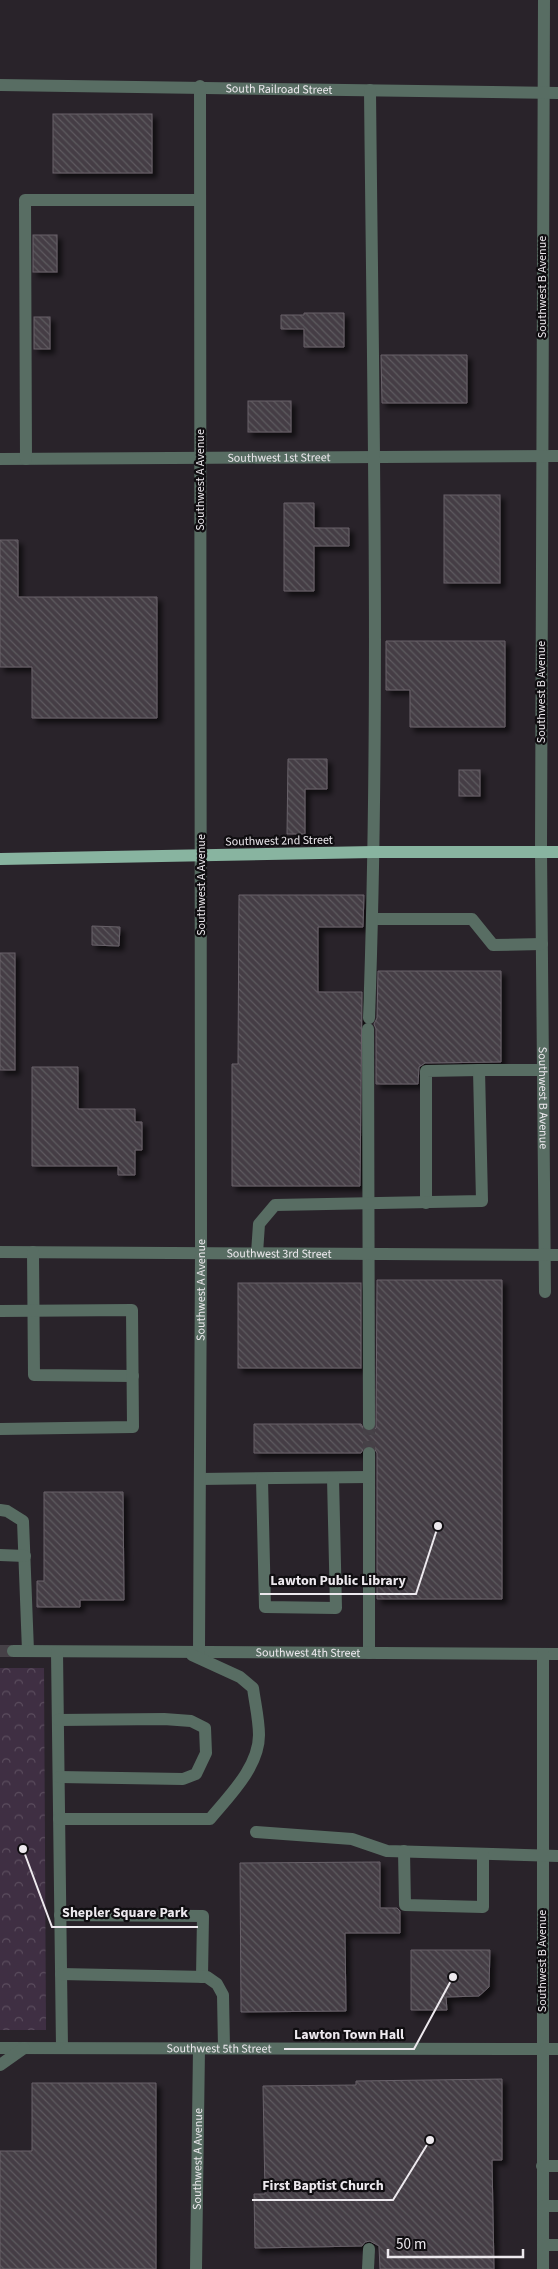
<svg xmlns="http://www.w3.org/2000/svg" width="558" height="2269" font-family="'Source Sans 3',sans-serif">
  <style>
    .park { fill: url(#park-crowns) }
    .building { fill: url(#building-back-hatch); stroke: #686169; filter: url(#shadow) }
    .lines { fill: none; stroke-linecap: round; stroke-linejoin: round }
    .minor-tunnel { stroke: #464147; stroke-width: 12; stroke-dasharray: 12 6; stroke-linecap: butt }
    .minor { stroke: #586d63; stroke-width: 12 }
    .major { stroke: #88b4a0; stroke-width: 12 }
    .labels { text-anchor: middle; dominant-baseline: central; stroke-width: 4.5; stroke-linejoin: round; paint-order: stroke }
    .street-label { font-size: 12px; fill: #ede9ee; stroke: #100e11 }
    .leader { fill: none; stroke: #ede9ee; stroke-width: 2 }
    .callout-dot { fill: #ede9ee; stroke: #100e11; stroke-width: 2 }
    .callout-label { font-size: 14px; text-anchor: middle; font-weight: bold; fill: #ede9ee; stroke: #100e11; stroke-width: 4.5; stroke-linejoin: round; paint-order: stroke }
  </style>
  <defs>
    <pattern id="park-crowns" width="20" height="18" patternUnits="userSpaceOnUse" patternTransform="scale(1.25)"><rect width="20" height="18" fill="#3f2f43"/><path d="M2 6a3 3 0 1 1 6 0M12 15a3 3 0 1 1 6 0" fill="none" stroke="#5b4d5e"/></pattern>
    <pattern id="building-back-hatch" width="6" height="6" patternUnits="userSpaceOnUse" patternTransform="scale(1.25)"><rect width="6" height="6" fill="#443e45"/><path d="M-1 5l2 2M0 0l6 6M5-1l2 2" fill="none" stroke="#5f5a60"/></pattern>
    <filter id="shadow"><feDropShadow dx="4.5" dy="4.5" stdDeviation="2.5" flood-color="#0009"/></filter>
  </defs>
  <rect width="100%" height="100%" fill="#29232a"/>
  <polygon class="park" points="0,1668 44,1668 46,2030 0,2030"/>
  <g class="building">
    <rect x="53" y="114" width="99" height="59"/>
    <rect x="33" y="235" width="24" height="37"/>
    <polygon points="304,313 344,313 344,347 304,347 304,329 281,329 281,315 304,315"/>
    <rect x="34" y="317" width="16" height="32"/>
    <polygon points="381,355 467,355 467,403 382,403"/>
    <rect x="248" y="401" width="43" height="31"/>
    <rect x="444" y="495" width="56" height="88"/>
    <polygon points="284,503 314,503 314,528 349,528 349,546 314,546 314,591 284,591"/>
    <polygon points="0,540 18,540 18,597 157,597 157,718 32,718 32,667 0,667"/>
    <polygon points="386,641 505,641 505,727 410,727 410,690 386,690"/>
    <polygon points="288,759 327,759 327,789 305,789 305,834 287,834"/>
    <rect x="459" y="770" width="21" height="26"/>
    <polygon points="239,895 364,895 363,927 318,927 318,992 362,992 360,1186 232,1186 232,1064 238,1064"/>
    <polygon points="92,926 120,927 119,946 92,945"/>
    <rect x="0" y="953" width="15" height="117"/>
    <polygon points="378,971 501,971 501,1062 425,1063 419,1067 418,1084 376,1084 376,1029 374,1024 377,1018"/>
    <polygon points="32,1067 78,1067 78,1109 135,1109 135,1122 142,1122 142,1150 135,1150 135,1175 118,1175 118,1166 32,1166"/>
    <polygon points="377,1280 502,1280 502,1599 377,1599 377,1453 373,1446 365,1446 361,1453 254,1453 254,1424 361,1424 365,1431 370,1432 376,1428"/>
    <rect x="238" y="1283" width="123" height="85"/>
    <polygon points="44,1492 123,1492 124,1600 80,1600 80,1607 37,1607 37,1581 44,1581"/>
    <polygon points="380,1862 380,1908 397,1908 400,1911 400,1933 345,1933 346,2011 241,2012 240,1863"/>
    <polygon points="411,1950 490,1950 489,1987 479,1996 446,1997 447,2010 411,2010"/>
    <polygon points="502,2079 502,2160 492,2160 494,2269 380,2269 379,2246 370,2241 365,2242 362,2246 255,2248 254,2194 265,2194 263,2086 356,2085 356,2081"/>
    <polygon points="32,2083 156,2083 156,2269 0,2269 0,2151 32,2151"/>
  </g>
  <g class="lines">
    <g class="minor-tunnel">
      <polyline points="369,1453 369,1424"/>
      <polyline points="0,1651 13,1651"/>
    </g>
    <g class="minor">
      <path id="s1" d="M544,0L541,851L545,1292"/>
      <path id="s2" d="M0,85L558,93"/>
      <path id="s3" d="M0,459L558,456"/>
      <polyline points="26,459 25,200 200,200"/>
      <polyline points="372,919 472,919 493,945 542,944"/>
      <path d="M369,1018C380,709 373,399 370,90"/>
      <polyline points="368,1029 369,1424"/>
      <polyline points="426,1203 426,1071 479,1070"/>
      <path id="s4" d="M0,1252L558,1255"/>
      <polyline points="33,1252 34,1375 133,1376"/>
      <polyline points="257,1253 259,1224 275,1205 482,1201 479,1070 543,1070"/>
      <polyline points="0,1311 132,1310 133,1427 0,1429"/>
      <polyline points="369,1453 369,1653"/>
      <polyline points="200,1479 369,1477"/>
      <polyline points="262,1479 265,1607 336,1608 333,1478"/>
      <polyline points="0,1510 7,1511 23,1521 28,1651"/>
      <polyline points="0,1555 25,1556"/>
      <path id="s5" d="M13,1651L558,1654"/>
      <polyline points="57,1652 62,2048"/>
      <path id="s6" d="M199,1652L201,1253L200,86"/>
      <polyline points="543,1654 543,2269"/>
      <polyline points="58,1720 164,1719 191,1721 205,1728 206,1753 196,1774 183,1779 59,1777"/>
      <path d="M59,1819H210C229,1796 259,1767 259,1735C259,1720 255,1703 253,1688L240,1677L192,1655"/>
      <polyline points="256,1832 352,1839 387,1851 558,1856"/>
      <polyline points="404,1851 405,1905 483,1907 483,1854"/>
      <polyline points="60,1915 203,1916 202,1977"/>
      <polyline points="61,1974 207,1977 217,1984 223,1995 224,2048"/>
      <path id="s7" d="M0,2048L558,2049"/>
      <polyline points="0,2065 24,2048"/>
      <polyline points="542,2166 558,2166"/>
      <polyline points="543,2206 558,2206"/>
      <polyline points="543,2245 558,2245"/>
      <path id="s8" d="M196,2269L199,2048"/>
      <polyline points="368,2269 369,2249"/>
    </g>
    <polyline class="major" points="0,859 373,852 558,852"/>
  </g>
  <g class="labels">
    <g class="street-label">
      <text stroke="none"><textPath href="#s2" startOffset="279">South Railroad Street</textPath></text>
      <text transform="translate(542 287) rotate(-90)">Southwest B Avenue</text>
      <text stroke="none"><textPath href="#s3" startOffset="279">Southwest 1st Street</textPath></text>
      <text transform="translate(200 480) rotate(-90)">Southwest A Avenue</text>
      <text transform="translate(541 692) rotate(-90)">Southwest B Avenue</text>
      <text transform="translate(279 841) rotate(-1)">Southwest 2nd Street</text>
      <text transform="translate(201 885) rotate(-90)">Southwest A Avenue</text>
      <text stroke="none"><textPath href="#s1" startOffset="1098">Southwest B Avenue</textPath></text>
      <text stroke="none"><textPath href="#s4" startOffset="279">Southwest 3rd Street</textPath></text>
      <text stroke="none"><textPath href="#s6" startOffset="362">Southwest A Avenue</textPath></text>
      <text stroke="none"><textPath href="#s5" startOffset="295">Southwest 4th Street</textPath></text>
      <text transform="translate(542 1961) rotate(-90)">Southwest B Avenue</text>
      <text stroke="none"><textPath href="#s7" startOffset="219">Southwest 5th Street</textPath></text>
      <text stroke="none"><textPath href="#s8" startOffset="110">Southwest A Avenue</textPath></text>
    </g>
  </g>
  <path class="leader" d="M438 1526L416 1594H260M23 1849L52 1927H198M453 1977L414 2049H284M430 2140L393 2200H252"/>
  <g class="callout-dot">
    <circle cx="438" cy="1526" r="5"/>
    <circle cx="23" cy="1849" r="5"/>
    <circle cx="453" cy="1977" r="5"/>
    <circle cx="430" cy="2140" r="5"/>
  </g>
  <g class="callout-label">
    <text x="338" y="1585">Lawton Public Library</text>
    <text x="125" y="1917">Shepler Square Park</text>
    <text x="349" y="2039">Lawton Town Hall</text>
    <text x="323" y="2190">First Baptist Church</text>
  </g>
  <path d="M388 2249v8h135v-8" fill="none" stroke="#ede9ee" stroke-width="2.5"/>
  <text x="396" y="2249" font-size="15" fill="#ede9ee" stroke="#100e11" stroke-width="4" paint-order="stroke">50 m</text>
</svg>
